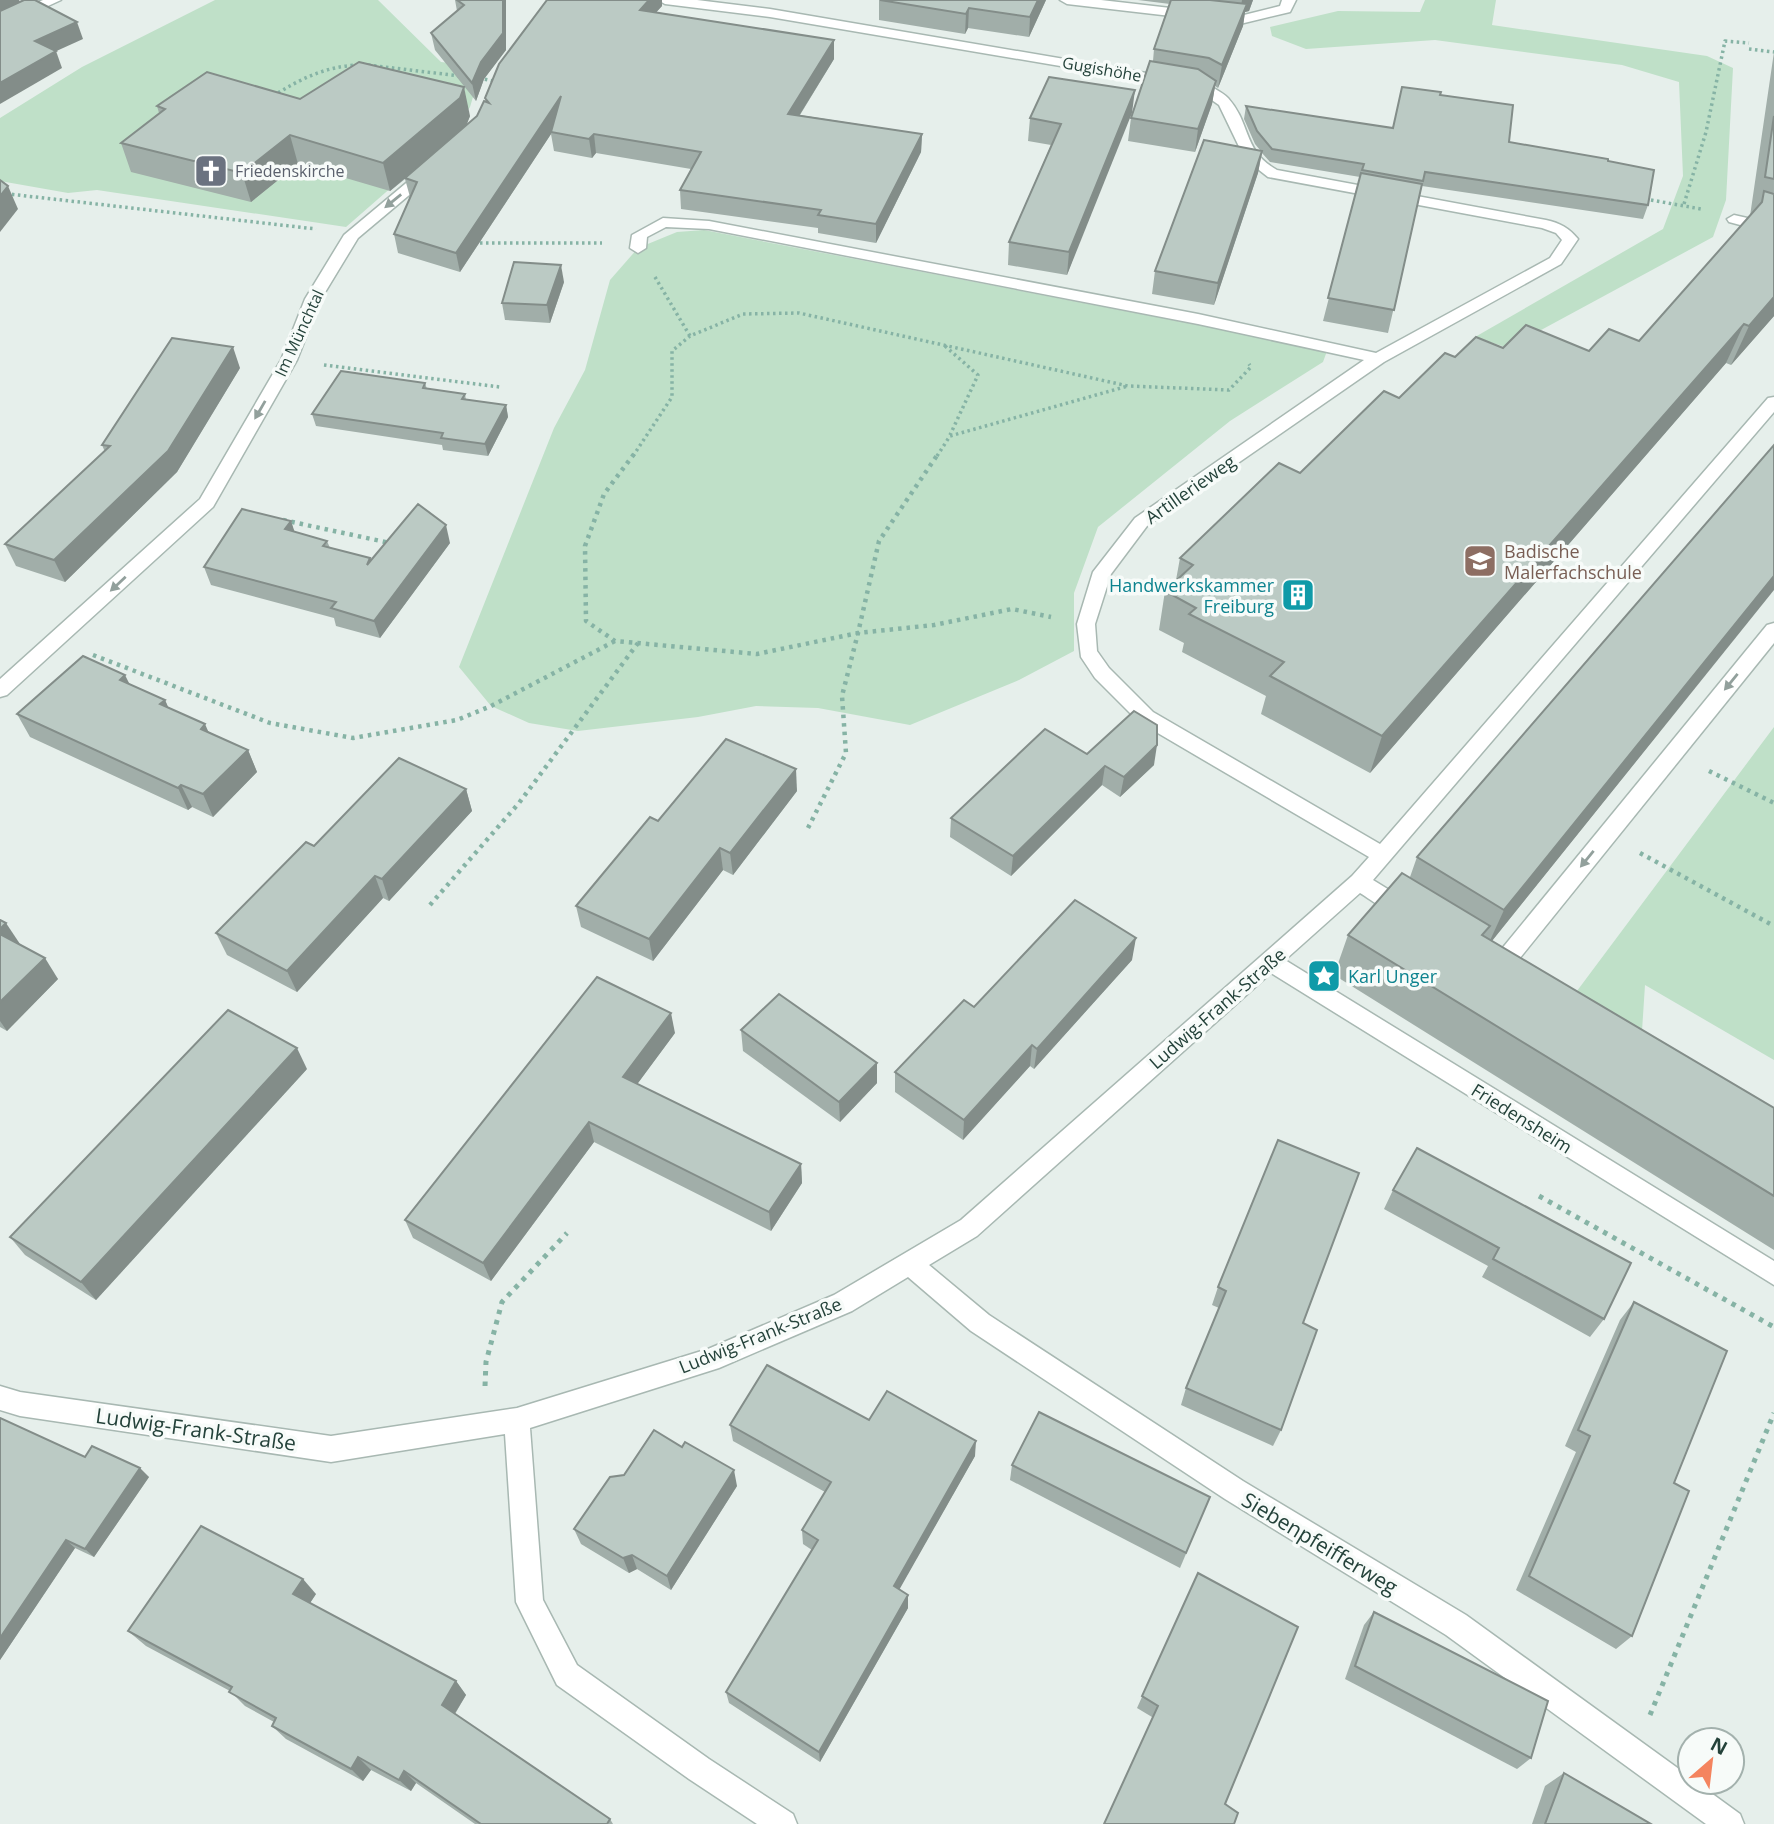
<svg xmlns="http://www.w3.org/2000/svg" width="1774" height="1824" font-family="'Open Sans',sans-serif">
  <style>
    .green { fill: #bfe0c8 }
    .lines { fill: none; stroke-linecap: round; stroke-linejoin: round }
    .minor-casing { stroke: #a8b8b2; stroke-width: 3 }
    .path-far2 { stroke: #86b3a5; stroke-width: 3.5; stroke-dasharray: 2.5 3.5; stroke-linecap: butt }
    .path-far1 { stroke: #86b3a5; stroke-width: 4.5; stroke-dasharray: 3.5 5; stroke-linecap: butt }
    .path { stroke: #86b3a5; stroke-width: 5; stroke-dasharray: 4.5 6; stroke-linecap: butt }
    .minor { fill: #fff; fill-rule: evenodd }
    .wall { fill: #a1aea9 }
    .shaded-wall { fill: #838d89 }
    .building { fill: #bbcac4; stroke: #838d89; stroke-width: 2 }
    .oneway { fill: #92a09c }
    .labels { text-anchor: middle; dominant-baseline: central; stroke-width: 7; stroke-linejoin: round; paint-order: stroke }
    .far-street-label { font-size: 16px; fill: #24423a; stroke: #f7fbf9 }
    .far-worship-label { font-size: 16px; fill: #5b616d; stroke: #f7fbf9; text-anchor: start }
    .street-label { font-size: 18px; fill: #24423a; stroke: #f7fbf9 }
    .education-label { font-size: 18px; fill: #785e54; stroke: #f7fbf9; text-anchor: start }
    .culture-label { font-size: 18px; fill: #0d838f; stroke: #f7fbf9; text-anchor: end }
    .near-street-label { font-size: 21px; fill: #24423a; stroke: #f7fbf9 }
  </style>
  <rect width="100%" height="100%" fill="#e6efeb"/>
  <g class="green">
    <polygon points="215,0 378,0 441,62 482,67 470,107 448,138 346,227 97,190 68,193 0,181 0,118 82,67"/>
    <polygon points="1425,0 1496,0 1492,25 1707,56 1733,68 1726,200 1713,237 1508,348 1475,337 1663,229 1683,176 1679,82 1622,65 1435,40 1306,49 1272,36 1270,27 1338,11 1420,12"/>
    <polygon points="704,230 1240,333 1327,351 1323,362 1230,421 1098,527 1074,593 1074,651 1019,680 910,725 818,708 756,706 698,717 578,731 529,723 491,706 459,667 554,428 585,370 610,280 638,248 677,232"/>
    <polygon points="1774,727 1774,1060 1645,985 1642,1031 1574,995"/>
  </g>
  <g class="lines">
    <defs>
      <g id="minor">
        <polygon points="43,0 61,0 0,28 0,19"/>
        <path d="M658,0H697L770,9L1205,83C1213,88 1222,92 1228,98C1252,125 1242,150 1277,170L1546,220C1560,223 1569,228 1578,239L1561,264L1384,362L1147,526L1111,574L1095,624L1097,651L1109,668L1153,712L1380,844L1768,398L1774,397V412L1373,880L1412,904L1415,910L1412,916C1396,921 1375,902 1360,893L1285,960L1774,1261V1285L1271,973L977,1236L929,1265L989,1315L1243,1481L1466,1615L1690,1777V1782H1696L1740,1814L1744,1824H1706L1446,1635L1225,1499L971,1331L908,1277L852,1311L719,1368L530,1428L543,1600L577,1665L709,1759L793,1814L797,1824H757L689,1779L557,1685L516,1602L505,1434L331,1462L20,1416L0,1410V1386L20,1392L331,1436L517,1408L708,1349L834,1295L961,1220L1352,876L1369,857L1139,722L1095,678L1081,657L1077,624L1093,572L1135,518L1364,360L1198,324L709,229L666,227L647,237L646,248L638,253L630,248L632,235L663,218L709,221L1198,314L1376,353L1550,258L1562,240L1556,233L1542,228L1268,177L1245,159L1219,105L1196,89L770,17L665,4Z"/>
        <polygon points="1060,0 1101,0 1240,16 1280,6 1282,0 1296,0 1290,12 1240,24 1067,4"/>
        <polygon points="428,168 433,169 435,172 433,175 358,238 321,299 297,360 213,507 7,695 0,697 0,679 200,499 281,360 305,299 344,235 423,169"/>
        <polygon points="1734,215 1774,224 1774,234 1729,222 1727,219"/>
        <polygon points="1774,623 1774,643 1507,974 1499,977 1491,974 1488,968 1491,962 1767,625"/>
      </g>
    </defs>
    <use href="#minor" class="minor-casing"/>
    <g class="path-far2">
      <polyline points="1749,49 1774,52"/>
      <polyline points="368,65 460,76"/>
      <polyline points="479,78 493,81"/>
      <path d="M273,96C300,79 326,66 359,65"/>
      <polyline points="0,193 316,229"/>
      <polyline points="1651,200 1701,209"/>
      <polyline points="1684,204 1706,132 1725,41 1749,43"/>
      <polyline points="474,243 602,243"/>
      <polyline points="655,277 690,336 743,314 799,313 1128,386 1229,390 1251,367 1249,364"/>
      <polyline points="945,346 978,375 950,435"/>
      <polyline points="324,365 500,387"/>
      <polyline points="633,456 672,397 672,351 690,336"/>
      <polyline points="937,456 950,436 1128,386"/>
    </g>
    <g class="path-far1">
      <polyline points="634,454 604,494 585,546 586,621 615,641 757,654 858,633 879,541 938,454"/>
      <polyline points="283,520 390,543"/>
      <polyline points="93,655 270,723 353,738 457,720 491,706 615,641"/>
      <polyline points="1709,771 1774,803"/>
      <polyline points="808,828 846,753 842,696 858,633 934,625 1012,609 1051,617"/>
      <polyline points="1640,853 1774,926"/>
      <polyline points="430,905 519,803 638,643"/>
    </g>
    <g class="path">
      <polyline points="1539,1196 1774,1327"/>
      <polyline points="485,1386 486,1362 502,1302 567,1233"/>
      <polyline points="1650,1715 1774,1413"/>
    </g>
    <use href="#minor" class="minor"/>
  </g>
  <g class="wall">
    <polygon points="455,0 506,0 506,50 484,79 476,101 435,50 431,33 457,11"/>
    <polygon points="547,0 662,0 662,6 656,12 834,59 800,115 922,134 921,152 876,243 818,233 818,228 681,209 680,190 691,169 596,153 592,158 554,151 551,134 460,272 398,253 394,234 410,197 405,179 390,191 298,164 251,202 131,172 121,143 159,113 157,106 300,99 470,116 466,126 477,116 486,102 485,98"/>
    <polygon points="879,0 1046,0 1029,37 968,28 965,34 879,20"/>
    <polygon points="1138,0 1253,0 1249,11 1245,12 1243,26 1218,88 1215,86 1212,104 1195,152 1128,141 1131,118 1153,61 1154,49 1170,4"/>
    <polygon points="1774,52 1774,316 1731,365 1726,363 1370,773 1261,714 1266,696 1182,652 1184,643 1159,630 1165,591 1176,580 1180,558 1300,473 1399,398 1455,357 1503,348 1589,351 1639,341 1750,216"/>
    <polygon points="1135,90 1067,275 1008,265 1009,242 1051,145 1028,141 1030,118"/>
    <polygon points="1440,95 1509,142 1608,161 1648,205 1643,219 1422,186 1388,333 1323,321 1360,177 1270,162 1262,153 1258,173 1214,305 1152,294 1155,271 1260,150 1255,144 1244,119 1246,106 1393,128"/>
    <polygon points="564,282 550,323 505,320 502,303"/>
    <polygon points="240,368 177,472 65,582 16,566 5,544 105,452 102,445"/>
    <polygon points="425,383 427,389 465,394 466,400 506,405 508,417 488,456 443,450 442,445 316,426 312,414"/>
    <polygon points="291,521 294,532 327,541 330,548 370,561 450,543 380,638 336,626 334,618 211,585 204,567"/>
    <polygon points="130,684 165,700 168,708 209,732 248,750 257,772 213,817 192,807 188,810 30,737 17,714"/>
    <polygon points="1661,730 1492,941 1774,1108 1774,1250 1334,975 1348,935 1410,877 1417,857"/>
    <polygon points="1087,754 1154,765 1120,797 1102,785 1011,876 950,837 951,818"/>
    <polygon points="466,789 472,811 389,901 383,898 297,992 227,955 216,933 314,846"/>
    <polygon points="797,791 733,875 723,870 653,961 581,927 576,906 658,821"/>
    <polygon points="0,920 20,945 58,979 7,1031 0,1027"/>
    <polygon points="1132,960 1034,1069 1030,1066 963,1140 895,1092 895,1072 974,1007"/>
    <polygon points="741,1030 877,1083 840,1122 743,1051"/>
    <polygon points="675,1033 637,1084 801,1164 802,1183 771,1231 594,1142 491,1281 413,1238 405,1220"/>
    <polygon points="307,1069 96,1300 25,1255 10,1237"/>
    <polygon points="1417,1148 1604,1319 1590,1337 1482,1277 1488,1266 1384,1209 1393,1190"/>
    <polygon points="1218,1287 1303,1323 1281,1430 1273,1446 1181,1405 1186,1388 1219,1308 1212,1305"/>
    <polygon points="1634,1302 1674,1483 1632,1636 1616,1649 1516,1590 1576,1452 1565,1446 1620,1320"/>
    <polygon points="0,1418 85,1457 149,1477 94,1557 75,1548 0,1660"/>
    <polygon points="869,1420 975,1456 899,1589 908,1608 820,1762 729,1703 726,1692 812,1550 803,1544 802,1530 825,1492 733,1441 730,1425"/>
    <polygon points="1012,1465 1210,1497 1180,1568 1010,1480"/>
    <polygon points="737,1486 671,1590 637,1569 629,1573 581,1544 574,1529"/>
    <polygon points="1198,1573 1225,1804 1152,1717 1137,1708"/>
    <polygon points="316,1594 310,1603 456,1681 466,1695 455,1714 610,1819 613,1824 475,1824 416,1783 411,1791 371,1770 363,1781 286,1739 272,1726 274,1722 245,1706 230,1691 146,1646 128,1631"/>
    <polygon points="1374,1612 1531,1758 1517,1769 1345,1679 1364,1625"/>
    <polygon points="1564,1773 1651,1824 1532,1824 1545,1786"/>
  </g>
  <g class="shaded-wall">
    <polygon points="0,0 19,0 22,6 0,16"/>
    <polygon points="503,0 506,0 506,50 484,79 476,101 472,83"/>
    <polygon points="649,0 662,0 662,6 642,28 640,10"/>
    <polygon points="1038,0 1046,0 1029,37 1030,17"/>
    <polygon points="1242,0 1253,0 1249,11 1245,12 1243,26 1218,88 1222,65 1240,13"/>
    <polygon points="969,8 968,28 965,34 966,14"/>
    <polygon points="77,22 83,39 41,58 35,41"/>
    <polygon points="834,40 834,59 789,132 788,114"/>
    <polygon points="56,51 62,68 0,104 0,83"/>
    <polygon points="1216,81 1212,104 1195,152 1198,129"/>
    <polygon points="464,87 470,116 466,126 390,191 383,163"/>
    <polygon points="1135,90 1132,113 1067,275 1069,252"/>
    <polygon points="561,96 551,134 460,272 456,253"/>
    <polygon points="594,134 596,153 592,158 589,139"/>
    <polygon points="922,134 921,152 876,243 876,224"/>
    <polygon points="290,135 298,164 251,202 242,173"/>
    <polygon points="1262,151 1258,173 1214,305 1218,283"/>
    <polygon points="8,186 18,209 0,232 0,196"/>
    <polygon points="561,265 564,282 550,323 547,305"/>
    <polygon points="1774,297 1774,316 1731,365 1749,326"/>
    <polygon points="1744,324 1726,363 1370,773 1382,736"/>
    <polygon points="233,347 240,368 177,472 65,582 54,560"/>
    <polygon points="506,405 508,417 488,456 485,444"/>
    <polygon points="291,521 297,539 285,529"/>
    <polygon points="446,525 450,543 380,638 374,621"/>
    <polygon points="1774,576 1774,590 1487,947 1504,910"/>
    <polygon points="125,675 136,697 120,680"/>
    <polygon points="165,700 175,722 160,704"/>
    <polygon points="205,724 215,747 201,729"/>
    <polygon points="1157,745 1154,765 1120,797 1124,777"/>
    <polygon points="248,750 257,772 213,817 203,794"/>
    <polygon points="1105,766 1102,785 1011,876 1013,856"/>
    <polygon points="796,769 797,791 733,875 730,853"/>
    <polygon points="181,785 192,807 188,810 178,788"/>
    <polygon points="466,789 472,811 389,901 382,879"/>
    <polygon points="720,848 723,870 653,961 649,939"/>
    <polygon points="375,876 383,898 297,992 287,971"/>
    <polygon points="6,923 20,944 0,937 0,929"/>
    <polygon points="1136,938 1132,960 1034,1069 1037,1049"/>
    <polygon points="45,958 58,979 7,1031 0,1021 0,1002"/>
    <polygon points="671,1013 675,1033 627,1098 623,1077"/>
    <polygon points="1032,1045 1030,1066 963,1140 964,1120"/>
    <polygon points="297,1048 307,1069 96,1300 81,1282"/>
    <polygon points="877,1063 877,1083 840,1122 839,1102"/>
    <polygon points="589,1122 594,1142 491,1281 483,1263"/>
    <polygon points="801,1164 802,1183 771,1231 769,1212"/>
    <polygon points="976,1441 975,1456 894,1599 894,1586"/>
    <polygon points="140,1468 149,1477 94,1557 85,1549"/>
    <polygon points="734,1470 737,1486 671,1590 667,1576"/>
    <polygon points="66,1540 75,1548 0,1660 0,1638"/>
    <polygon points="632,1555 637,1569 629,1573 623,1558"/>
    <polygon points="303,1579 316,1594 306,1609 293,1594"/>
    <polygon points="908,1595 908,1608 820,1762 819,1752"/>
    <polygon points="456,1681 466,1695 452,1718 442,1705"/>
    <polygon points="358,1757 371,1770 363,1781 351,1769"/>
    <polygon points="404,1771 416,1783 411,1791 399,1780"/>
  </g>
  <g class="building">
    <polygon points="24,0 35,0 77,22 35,41 56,51 0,83 0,11"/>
    <polygon points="457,0 503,0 503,33 481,62 472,83 431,33 464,5"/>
    <polygon points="547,0 649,0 640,10 834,40 788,114 922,134 876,224 818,215 821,210 680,190 701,152 594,134 589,139 551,132 561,96 456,253 394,234 417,182 405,178 477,116 484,101 489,103 485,98 499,64"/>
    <polygon points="880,0 1038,0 1030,17 969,8 966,14"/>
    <polygon points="1171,0 1210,0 1247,4 1222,65 1209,58 1154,49"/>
    <polygon points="1150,61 1198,69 1216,81 1198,129 1131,118"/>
    <polygon points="359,62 464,87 460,98 383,163 290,135 242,173 121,143 165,109 157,106 207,72 300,99"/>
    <polygon points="1049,77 1135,90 1069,252 1009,242 1061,124 1030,118"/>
    <polygon points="1402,87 1441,92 1440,95 1513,105 1509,142 1608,159 1608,161 1654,170 1648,205 1425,172 1423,181 1362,170 1364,164 1272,149 1257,131 1246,106 1393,128"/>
    <polygon points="1774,116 1774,179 1765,177"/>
    <polygon points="1204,140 1262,151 1218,283 1155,271"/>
    <polygon points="1361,173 1422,184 1394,310 1328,298"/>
    <polygon points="0,180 8,186 0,196"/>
    <polygon points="1764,191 1774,194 1774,297 1749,326 1744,324 1382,736 1270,676 1284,662 1189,614 1196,608 1165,591 1193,565 1180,558 1279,463 1300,473 1384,391 1399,398 1445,353 1455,357 1476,337 1503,348 1526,325 1589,351 1609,329 1639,341 1762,202"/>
    <polygon points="514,262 561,265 547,305 502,303"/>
    <polygon points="172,338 233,347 168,451 54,560 5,544 110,446 102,445"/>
    <polygon points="341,371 425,383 423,388 465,394 462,399 506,405 485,444 441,438 443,433 312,414"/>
    <polygon points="1774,445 1774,576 1504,910 1417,857"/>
    <polygon points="418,504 446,525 374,621 331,608 336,602 204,567 242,509 291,521 285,529 327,541 323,546 370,558 367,565"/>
    <polygon points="83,656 125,675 120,680 165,700 160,704 205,724 201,729 248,750 203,794 181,785 178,788 17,714"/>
    <polygon points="1134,711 1157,725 1157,745 1124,777 1105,766 1013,856 951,818 1045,729 1087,754"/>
    <polygon points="726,739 796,769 730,853 720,848 649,939 576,906 650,817 658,821"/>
    <polygon points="399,758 466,789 382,879 375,876 287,971 216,933 306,842 314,846"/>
    <polygon points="1402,873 1490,926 1482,935 1774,1108 1774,1196 1348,935"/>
    <polygon points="1075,900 1136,938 1037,1049 1032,1045 964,1120 895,1072 964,1000 974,1007"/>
    <polygon points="0,920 6,923 0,929"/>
    <polygon points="0,934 45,958 0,1002"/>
    <polygon points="597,977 671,1013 623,1077 801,1164 769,1212 589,1122 483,1263 405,1220"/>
    <polygon points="779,994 877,1063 839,1102 741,1030"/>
    <polygon points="228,1010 297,1048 81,1282 10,1237"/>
    <polygon points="1278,1140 1359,1173 1303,1323 1317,1330 1281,1430 1186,1388 1226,1291 1218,1287"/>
    <polygon points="1417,1148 1631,1263 1604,1319 1493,1259 1499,1248 1393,1190"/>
    <polygon points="1634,1302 1727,1351 1674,1483 1689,1491 1632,1636 1529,1576 1590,1436 1578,1430"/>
    <polygon points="767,1365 869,1420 887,1391 976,1441 894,1586 908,1595 819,1752 726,1692 818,1540 802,1530 831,1482 730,1425"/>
    <polygon points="1039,1412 1210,1497 1186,1553 1012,1465"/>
    <polygon points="0,1418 85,1457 92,1446 140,1468 85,1549 66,1540 0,1638"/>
    <polygon points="654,1430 682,1447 685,1442 734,1470 667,1576 632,1555 623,1558 574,1529 610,1477 624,1475"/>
    <polygon points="201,1526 303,1579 293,1594 456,1681 442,1705 610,1819 607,1824 481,1824 404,1771 399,1780 358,1757 351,1769 272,1726 276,1718 229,1692 232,1687 128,1631"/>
    <polygon points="1198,1573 1298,1627 1225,1804 1238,1813 1234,1824 1104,1824 1158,1706 1142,1696"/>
    <polygon points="1374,1612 1548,1701 1531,1758 1355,1666"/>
    <polygon points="1564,1773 1651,1824 1545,1824"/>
  </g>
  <defs><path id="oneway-solid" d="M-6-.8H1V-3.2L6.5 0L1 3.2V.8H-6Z" transform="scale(1.75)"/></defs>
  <g class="oneway">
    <use href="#oneway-solid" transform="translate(393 201) rotate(141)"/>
    <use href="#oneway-solid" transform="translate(260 410) rotate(120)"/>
    <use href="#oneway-solid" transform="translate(118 584) rotate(137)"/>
    <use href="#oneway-solid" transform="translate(1731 682) rotate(129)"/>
    <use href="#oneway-solid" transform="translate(1587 859) rotate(129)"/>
  </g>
  <defs>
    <symbol id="church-square" viewBox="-11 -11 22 22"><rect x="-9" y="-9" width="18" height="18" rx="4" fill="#6b7280" stroke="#f7fbf9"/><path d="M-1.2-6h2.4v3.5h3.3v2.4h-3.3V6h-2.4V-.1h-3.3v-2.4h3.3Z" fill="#fff"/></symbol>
    <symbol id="school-square" viewBox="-11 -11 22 22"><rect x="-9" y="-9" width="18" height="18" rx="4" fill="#8d6e63" stroke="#f7fbf9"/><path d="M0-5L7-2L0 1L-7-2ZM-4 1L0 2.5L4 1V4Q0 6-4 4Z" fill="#fff"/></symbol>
    <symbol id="building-square" viewBox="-11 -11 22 22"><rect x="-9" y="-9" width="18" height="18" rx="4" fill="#0f9aa8" stroke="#f7fbf9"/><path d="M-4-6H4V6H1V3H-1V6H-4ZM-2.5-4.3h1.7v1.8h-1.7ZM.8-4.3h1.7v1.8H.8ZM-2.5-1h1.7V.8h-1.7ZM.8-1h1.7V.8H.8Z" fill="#fff"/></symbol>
    <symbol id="sight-square" viewBox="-11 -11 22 22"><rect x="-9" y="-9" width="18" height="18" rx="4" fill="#0f9aa8" stroke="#f7fbf9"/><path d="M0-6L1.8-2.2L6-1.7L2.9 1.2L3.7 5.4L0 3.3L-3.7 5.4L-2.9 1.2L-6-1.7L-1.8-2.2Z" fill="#fff"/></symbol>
  </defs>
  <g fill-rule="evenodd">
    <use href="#church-square" x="192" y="152" width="38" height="38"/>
    <use href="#school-square" x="1461" y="542" width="38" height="38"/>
    <use href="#building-square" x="1279" y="576" width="38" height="38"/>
    <use href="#sight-square" x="1305" y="957" width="38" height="38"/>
  </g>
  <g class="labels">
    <g class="far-street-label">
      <text transform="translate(1102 69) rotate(10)">Gugishöhe</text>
      <text transform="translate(299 333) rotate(-65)">Im Münchtal</text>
    </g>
    <g class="far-worship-label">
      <text x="235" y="171">Friedenskirche</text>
    </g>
    <g class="street-label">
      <text transform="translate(1190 489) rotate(-35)">Artillerieweg</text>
      <text transform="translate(1217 1008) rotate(-41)">Ludwig-Frank-Straße</text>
      <text transform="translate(1522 1118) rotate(32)">Friedensheim</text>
      <text transform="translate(760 1335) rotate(-22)">Ludwig-Frank-Straße</text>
    </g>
    <g class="education-label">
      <text x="1504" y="551">Badische<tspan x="1504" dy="21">Malerfachschule</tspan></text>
    </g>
    <g class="culture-label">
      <text x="1274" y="585">Handwerkskammer<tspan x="1274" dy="21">Freiburg</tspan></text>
      <text x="1348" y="976" text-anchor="start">Karl Unger</text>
    </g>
    <g class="near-street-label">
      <text transform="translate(196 1429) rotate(8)">Ludwig-Frank-Straße</text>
      <text transform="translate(1320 1543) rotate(31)">Siebenpfeifferweg</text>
    </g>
  </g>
  <g transform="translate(1711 1761) rotate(28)"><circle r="33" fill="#f7fbf9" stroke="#a3b1ad" stroke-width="2"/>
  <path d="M0-5L12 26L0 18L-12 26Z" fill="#f4845f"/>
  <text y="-10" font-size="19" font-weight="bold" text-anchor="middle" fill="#24423a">N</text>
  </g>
</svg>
